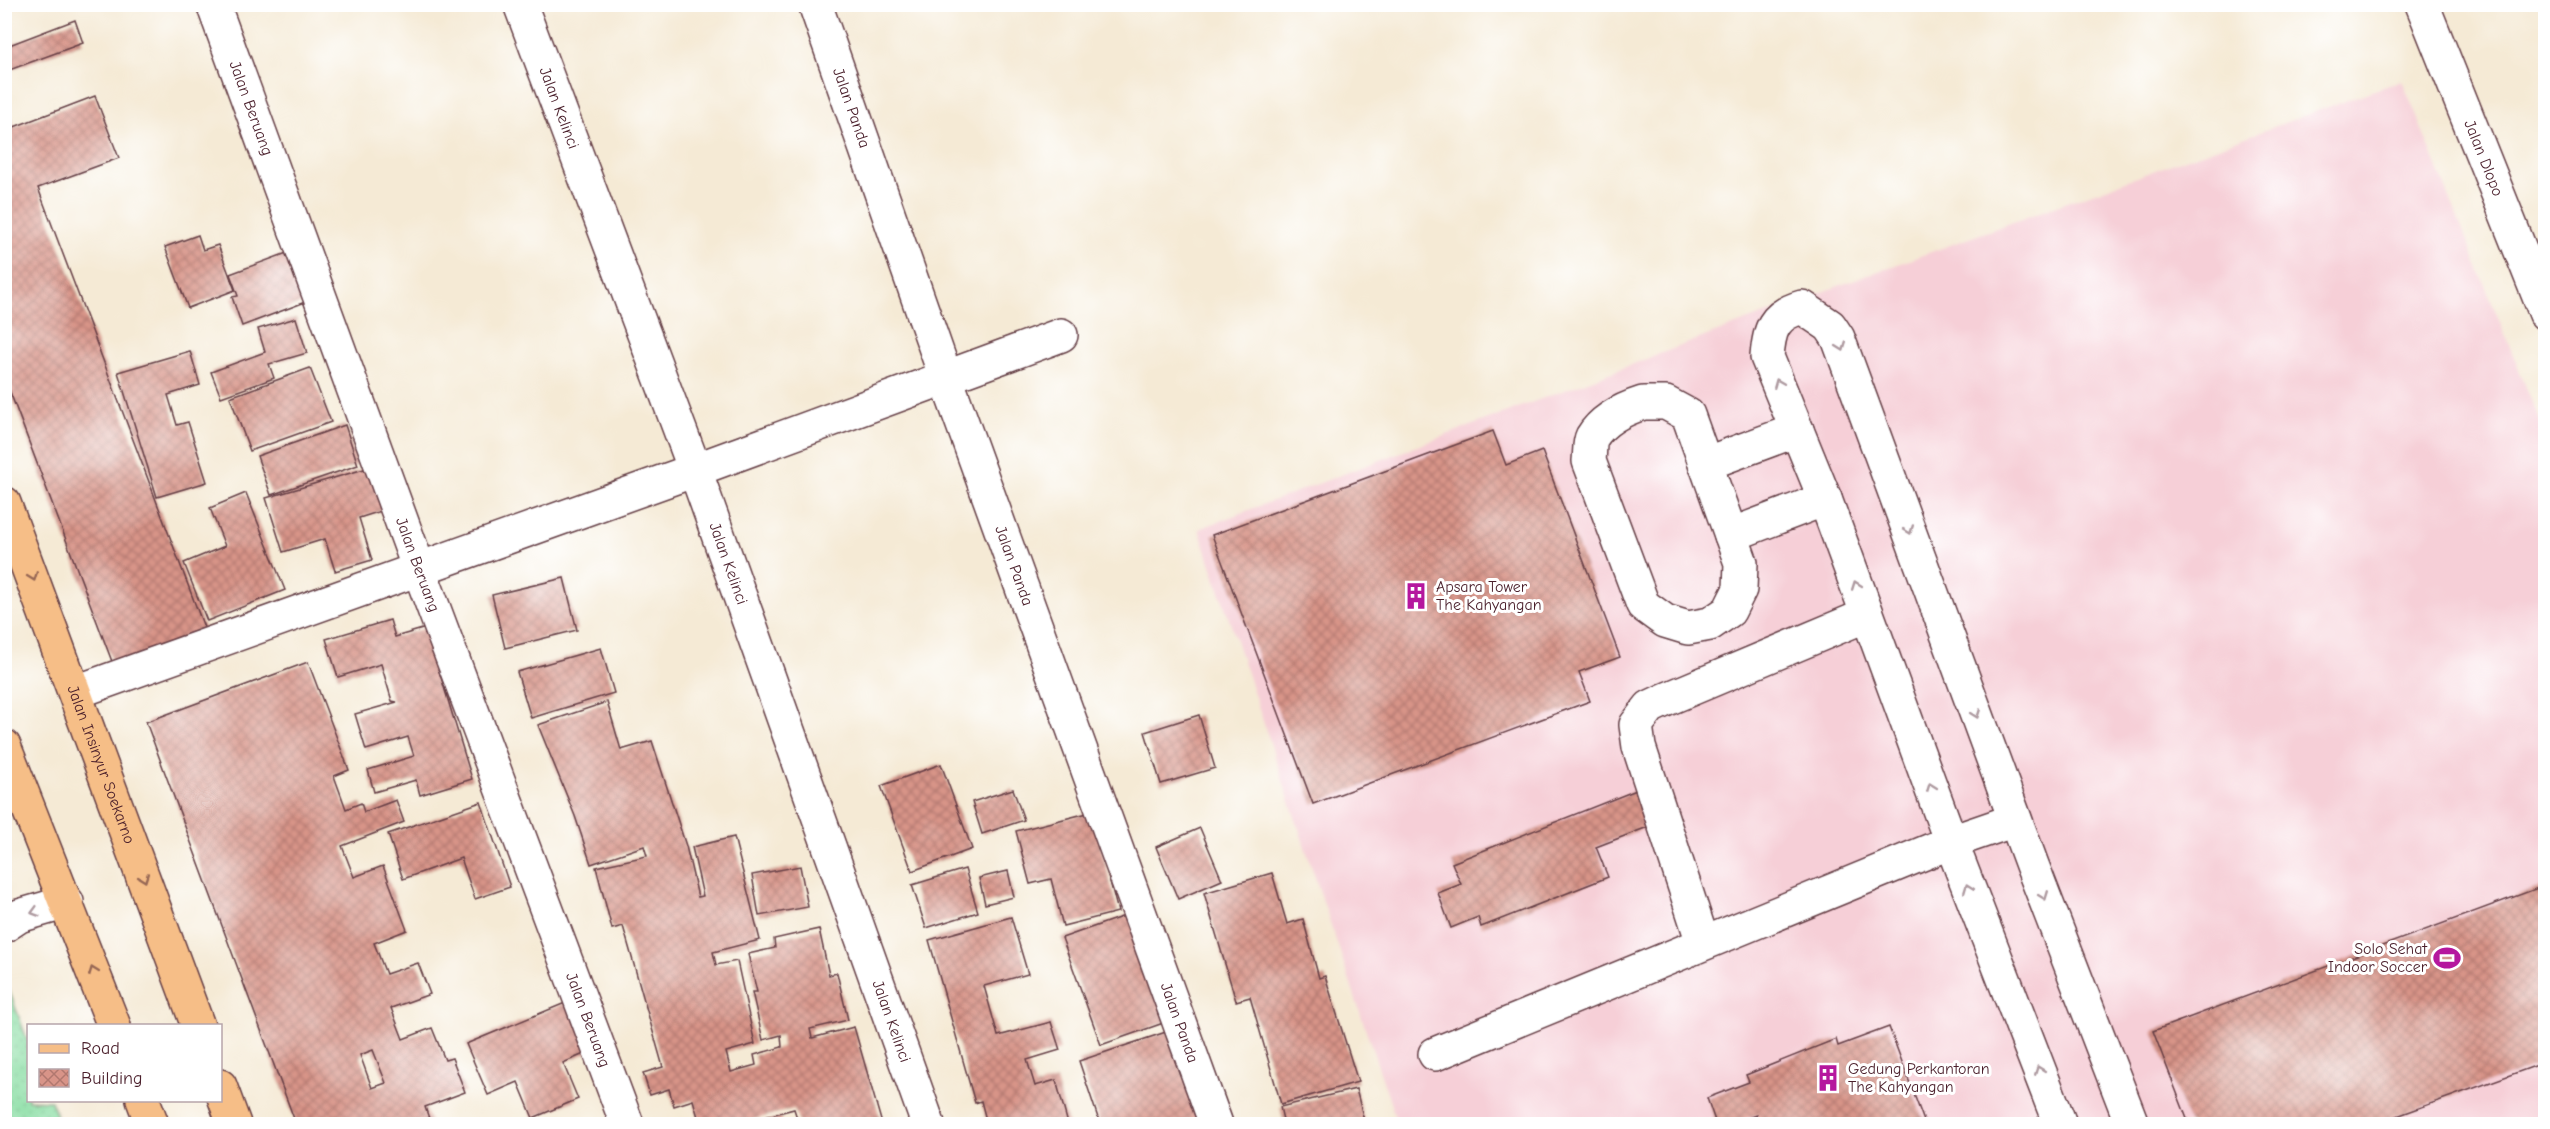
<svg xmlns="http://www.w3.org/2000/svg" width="2550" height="1129" font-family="'Comic Neue',sans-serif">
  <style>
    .built { fill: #f6cfd7 }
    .park { fill: url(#park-dots); stroke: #687e66; stroke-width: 1.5 }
    .building { fill: url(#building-cross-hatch); fill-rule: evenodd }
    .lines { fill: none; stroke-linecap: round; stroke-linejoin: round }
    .minor-casing { stroke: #643d44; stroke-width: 36 }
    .major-casing { stroke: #643d44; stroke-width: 36 }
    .minor { stroke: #fff; stroke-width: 33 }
    .major { stroke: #f6be87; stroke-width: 33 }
    .oneway { stroke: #ae9aa0 }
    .oneway2 { stroke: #976754 }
    .labels { text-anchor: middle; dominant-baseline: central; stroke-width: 6; stroke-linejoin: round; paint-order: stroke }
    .street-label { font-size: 16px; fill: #4a1f2b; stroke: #fff }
    .poi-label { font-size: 16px; fill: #4a1f2b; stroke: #fff; text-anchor: start }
  </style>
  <defs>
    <pattern id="park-dots" width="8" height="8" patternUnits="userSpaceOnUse" patternTransform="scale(1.5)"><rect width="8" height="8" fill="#86dda1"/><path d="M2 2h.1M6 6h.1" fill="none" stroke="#75bd8b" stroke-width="1.8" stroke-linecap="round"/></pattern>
    <pattern id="building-cross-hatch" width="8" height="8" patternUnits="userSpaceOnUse" patternTransform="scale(1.5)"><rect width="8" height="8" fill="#d89488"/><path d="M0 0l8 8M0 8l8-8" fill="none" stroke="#b1786f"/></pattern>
  </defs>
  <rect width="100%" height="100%" fill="#fff"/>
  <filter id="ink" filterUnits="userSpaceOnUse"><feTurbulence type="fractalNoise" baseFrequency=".0167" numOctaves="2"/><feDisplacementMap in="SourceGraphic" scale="12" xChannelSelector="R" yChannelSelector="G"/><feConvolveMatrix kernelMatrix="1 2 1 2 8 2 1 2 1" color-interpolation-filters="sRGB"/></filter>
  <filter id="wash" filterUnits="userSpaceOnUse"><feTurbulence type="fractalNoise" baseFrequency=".008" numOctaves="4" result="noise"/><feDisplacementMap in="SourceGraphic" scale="24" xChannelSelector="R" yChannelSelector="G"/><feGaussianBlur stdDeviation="1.35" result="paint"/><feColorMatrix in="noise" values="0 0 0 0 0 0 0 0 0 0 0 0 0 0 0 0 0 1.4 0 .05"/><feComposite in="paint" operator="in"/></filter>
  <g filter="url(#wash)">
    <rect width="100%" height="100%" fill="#f5ead5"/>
    <polygon class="built" points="2402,80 2545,434 2545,1124 1376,1124 1395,1117 1199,529 1857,279"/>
    <polygon class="park" points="5,979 28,1042 28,1100 51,1101 60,1124 5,1124"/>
    <g id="blocks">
      <g class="building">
        <polygon points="75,20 83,43 4,72 4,47"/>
        <polygon points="95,96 119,158 38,188 208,638 116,672 4,376 4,102 14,127"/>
        <polygon points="198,235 203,250 218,245 235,290 188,308 165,247"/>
        <polygon points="295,250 313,299 242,326 232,297 238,296 230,274"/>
        <polygon points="296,318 307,353 269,364 274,378 221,397 211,372 265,352 258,329"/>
        <polygon points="190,351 200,385 168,395 177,425 188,422 207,482 157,497 118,372"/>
        <polygon points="310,368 331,422 250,451 230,397"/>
        <polygon points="345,425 358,465 271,495 257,456"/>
        <polygon points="1493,431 1506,465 1542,451 1620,657 1579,672 1590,701 1313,804 1212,535"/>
        <polygon points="371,467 384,510 359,518 372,560 335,571 325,539 283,552 266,498"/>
        <polygon points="246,493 285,590 207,621 184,563 225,546 210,508"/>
        <polygon points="564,578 577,630 505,648 492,595"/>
        <polygon points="390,620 395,637 426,628 472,779 420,795 416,780 374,792 368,770 414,756 408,737 366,750 355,714 397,702 392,701 381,664 338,677 326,639"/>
        <polygon points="601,648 614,693 531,718 517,672"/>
        <path d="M308,662L349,770L334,776L346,809L361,803L364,812L396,800L404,822L342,846L354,877L383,866L407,930L374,943L386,974L418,963L430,994L391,1008L403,1039L432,1028L445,1060L452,1058L465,1092L425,1107L431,1124H296L146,722ZM373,1050L386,1083L372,1088L360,1055Z"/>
        <polygon points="607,702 621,750 652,741 686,846 698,897 703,896 692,847 734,837 760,940 713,952 716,965 737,961 755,1044 726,1052 731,1072 756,1065 754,1055 782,1047 781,1035 763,1040 752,992 757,992 748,954 775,948 774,939 819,929 829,975 837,973 848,1020 810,1029 812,1038 854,1027 882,1124 799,1124 794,1109 737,1124 700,1124 693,1100 674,1106 669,1089 650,1095 643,1073 663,1067 623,926 612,929 596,867 647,856 644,846 591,864 575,816 538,725"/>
        <polygon points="1199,715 1215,768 1161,784 1145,732"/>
        <polygon points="941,764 972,849 912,871 881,786"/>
        <polygon points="1013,789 1024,820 982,834 972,802"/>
        <polygon points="1639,789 1653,825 1596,847 1608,877 1481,927 1478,917 1451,928 1438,893 1461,884 1452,863"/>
        <polygon points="481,802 510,887 475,899 461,858 403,879 388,834"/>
        <polygon points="1092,812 1118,912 1063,926 1051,879 1030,884 1016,831"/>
        <polygon points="1200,828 1222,880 1178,899 1156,847"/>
        <polygon points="800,866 808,907 759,916 752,875"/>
        <polygon points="965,869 978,912 926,928 912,885"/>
        <polygon points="1008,871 1014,897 985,904 979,878"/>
        <polygon points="1272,873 1287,924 1303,919 1319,978 1325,976 1358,1082 1281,1104 1250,997 1236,1001 1204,893"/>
        <polygon points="2546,885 2546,1062 2375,1124 2189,1124 2153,1031"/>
        <polygon points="1130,914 1169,1021 1101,1045 1062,938"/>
        <polygon points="1011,917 1028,974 984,986 998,1036 1051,1022 1060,1050 1027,1060 1035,1086 1056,1080 1068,1124 987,1124 981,1101 975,1103 929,940"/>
        <polygon points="570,1001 591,1051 563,1063 578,1099 533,1118 518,1082 488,1095 466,1044"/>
        <polygon points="1889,1027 1925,1124 1760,1124 1756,1115 1732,1124 1716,1124 1707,1098 1749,1082 1746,1075 1836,1039 1838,1046"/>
        <polygon points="1169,1031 1201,1124 1100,1124 1079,1061"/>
        <polygon points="1356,1089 1365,1124 1284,1124 1280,1107"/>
        <polygon points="780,1117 783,1124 756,1124"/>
      </g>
    </g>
  </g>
  <g filter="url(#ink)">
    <use href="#blocks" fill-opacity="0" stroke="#643d44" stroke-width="1.5"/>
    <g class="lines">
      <defs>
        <g id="minor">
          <path id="s1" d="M213,4L419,569L627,1124"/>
          <path id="s2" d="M520,4L695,470L928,1124"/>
          <path id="s3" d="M815,4L946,378L1216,1124"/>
          <path id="s4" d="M2422,4L2546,314"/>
          <path d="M1643,403H1666L1688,415L1741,563L1740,589L1729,611L1710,624L1688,628L1665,621L1643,605L1589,461C1590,454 1589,443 1592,437C1603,419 1624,409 1643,403Z"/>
          <polyline points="1705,464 1797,430"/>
          <polyline points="1731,535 1825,499"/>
          <polyline points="76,692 695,470 1061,335"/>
          <polyline points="4,926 19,916 67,902"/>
          <polyline points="1703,943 1639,747 1636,725 1650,707 1667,699 1867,615"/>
          <polyline points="1435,1054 1951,842 2015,820"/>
          <path d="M2060,1124L1951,842L1825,499L1767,357C1769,330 1773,315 1802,307L1830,326L1838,338L2032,865L2132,1124"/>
        </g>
        <g id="major">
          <path id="s5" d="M4,503L198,1026"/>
          <polyline points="4,746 114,1026"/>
          <polyline points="220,1086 234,1124"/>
          <polyline points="143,1100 152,1124"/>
        </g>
      </defs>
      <use href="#minor" class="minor-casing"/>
      <use href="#major" class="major-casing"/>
      <use href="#minor" class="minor"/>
      <use href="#major" class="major"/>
    </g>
    <defs><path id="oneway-chevron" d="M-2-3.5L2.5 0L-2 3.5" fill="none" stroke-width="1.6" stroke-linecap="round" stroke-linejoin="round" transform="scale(1.5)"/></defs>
    <g class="oneway">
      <use href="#oneway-chevron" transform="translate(1842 347) rotate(70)"/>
      <use href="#oneway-chevron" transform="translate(1778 383) rotate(-112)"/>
      <use href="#oneway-chevron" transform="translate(1909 530) rotate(70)"/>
      <use href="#oneway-chevron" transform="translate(1856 585) rotate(-110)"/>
      <use href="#oneway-chevron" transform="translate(1976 714) rotate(70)"/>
      <use href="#oneway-chevron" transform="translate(1931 787) rotate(-110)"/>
      <use href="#oneway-chevron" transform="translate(1968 888) rotate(-111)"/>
      <use href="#oneway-chevron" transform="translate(2044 896) rotate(69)"/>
      <use href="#oneway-chevron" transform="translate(35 912) rotate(164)"/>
      <use href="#oneway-chevron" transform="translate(2039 1070) rotate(-111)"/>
    </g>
    <g class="oneway2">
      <use href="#oneway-chevron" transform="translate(33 577) rotate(69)"/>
      <use href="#oneway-chevron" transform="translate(144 878) rotate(70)"/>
      <use href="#oneway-chevron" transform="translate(93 971) rotate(-111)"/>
    </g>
  </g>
  <defs>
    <symbol id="building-bare" viewBox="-9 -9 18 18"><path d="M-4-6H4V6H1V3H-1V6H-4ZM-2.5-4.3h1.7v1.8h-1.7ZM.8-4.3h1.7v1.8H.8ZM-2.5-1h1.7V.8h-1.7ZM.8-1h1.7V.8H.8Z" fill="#b5179e" stroke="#fff" stroke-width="2.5" paint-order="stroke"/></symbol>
    <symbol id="stadium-bare" viewBox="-9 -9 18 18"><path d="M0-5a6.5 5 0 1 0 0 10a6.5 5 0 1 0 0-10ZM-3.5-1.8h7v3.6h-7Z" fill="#b5179e" stroke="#fff" stroke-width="2.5" paint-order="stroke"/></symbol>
  </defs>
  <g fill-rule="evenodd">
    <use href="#building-bare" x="1397" y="577" width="38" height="38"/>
    <use href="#stadium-bare" x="2428" y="939" width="38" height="38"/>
    <use href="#building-bare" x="1809" y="1059" width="38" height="38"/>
  </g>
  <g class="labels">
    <g class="street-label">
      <text stroke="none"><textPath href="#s2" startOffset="111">Jalan Kelinci</textPath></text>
      <text stroke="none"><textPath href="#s3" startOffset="110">Jalan Panda</textPath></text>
      <text stroke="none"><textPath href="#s1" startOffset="111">Jalan Beruang</textPath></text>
      <text stroke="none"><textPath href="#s4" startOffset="166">Jalan Dlopo</textPath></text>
      <text stroke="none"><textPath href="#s2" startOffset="597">Jalan Kelinci</textPath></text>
      <text stroke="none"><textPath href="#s1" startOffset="597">Jalan Beruang</textPath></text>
      <text stroke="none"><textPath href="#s3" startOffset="596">Jalan Panda</textPath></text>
      <text stroke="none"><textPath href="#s5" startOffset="279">Jalan Insinyur Soekarno</textPath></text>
      <text stroke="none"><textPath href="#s1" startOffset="1083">Jalan Beruang</textPath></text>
      <text stroke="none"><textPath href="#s2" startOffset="1083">Jalan Kelinci</textPath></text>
      <text stroke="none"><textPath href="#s3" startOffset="1082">Jalan Panda</textPath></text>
    </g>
    <g class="poi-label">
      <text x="1436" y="587">Apsara Tower<tspan x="1436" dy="18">The Kahyangan</tspan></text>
      <text x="2427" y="949" text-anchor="end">Solo Sehat<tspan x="2427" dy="18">Indoor Soccer</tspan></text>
      <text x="1848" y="1069">Gedung Perkantoran<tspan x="1848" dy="18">The Kahyangan</tspan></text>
    </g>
  </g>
  <rect width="2550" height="1129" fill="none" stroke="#fff" stroke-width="24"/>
  <rect x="27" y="1024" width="195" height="78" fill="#ffffff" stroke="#b7a5aa" stroke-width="1.5"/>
  <rect x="39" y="1044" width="30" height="9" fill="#f6be87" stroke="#b7a5aa" stroke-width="1.5"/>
  <text x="81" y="1054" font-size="18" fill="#4a1f2b">Road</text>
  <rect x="39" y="1069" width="30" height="18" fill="url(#building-cross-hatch)" stroke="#b7a5aa" stroke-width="1.5"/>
  <text x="81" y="1084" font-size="18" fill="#4a1f2b">Building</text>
</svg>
